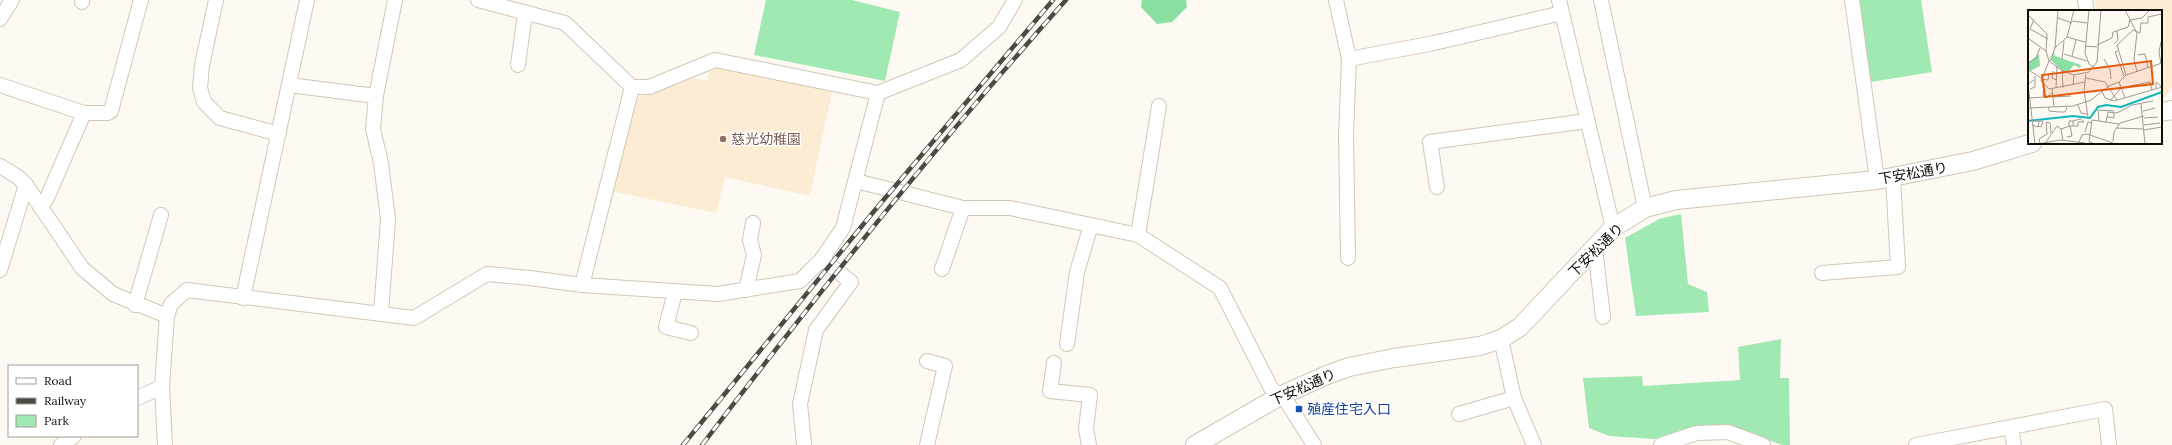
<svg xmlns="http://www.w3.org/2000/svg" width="2172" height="445" font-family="Lora,'Noto Sans JP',serif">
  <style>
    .built { fill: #fdecd4 }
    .green { fill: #a0e9b3 }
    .forest { fill: #8adfa2 }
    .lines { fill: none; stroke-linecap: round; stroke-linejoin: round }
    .minor-casing { stroke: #d2c7b6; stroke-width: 16 }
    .tertiary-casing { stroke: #d2c7b6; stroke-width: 20 }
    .minor { stroke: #fff; stroke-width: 14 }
    .tertiary { stroke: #fff; stroke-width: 18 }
    .rail-casing { stroke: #4d4943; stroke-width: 4.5 }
    .rail { stroke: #fff; stroke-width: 3; stroke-dasharray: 9; stroke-linecap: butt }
    .education-dot { fill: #8d6e63; stroke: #fff; stroke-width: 1.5 }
    .transit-dot { fill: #1a4fb4; stroke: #fff; stroke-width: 1.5 }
    .labels { text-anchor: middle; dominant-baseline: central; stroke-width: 3; stroke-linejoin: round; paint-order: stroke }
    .education-label { font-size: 14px; fill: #785e54; stroke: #fff; text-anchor: start }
    .street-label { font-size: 14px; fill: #110d07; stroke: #fff }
    .transit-label { font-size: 14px; fill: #164399; stroke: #fff; text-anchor: start }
    .inset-river { fill: none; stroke: #0db8bb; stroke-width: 2 }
    .inset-road { fill: none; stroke: #9f9b94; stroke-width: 1 }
    .view { fill: #e8590c; fill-opacity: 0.15; stroke: #e8590c; stroke-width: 2 }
    .inset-edge { fill: none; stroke: #110d07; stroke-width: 2 }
  </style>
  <rect width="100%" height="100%" fill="#fef9f2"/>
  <g class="built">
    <polygon points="2095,0 2172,0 2172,87 2164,99 2161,100 2161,11 2096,11"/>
    <polygon points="716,66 832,91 810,196 725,177 716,213 611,191 633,100 687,76 707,81 710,69"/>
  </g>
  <g class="green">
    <polygon points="766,0 852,0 900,12 885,81 754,55"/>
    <polygon points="1859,0 1921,0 1932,72 1871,82"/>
    <polygon points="1681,214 1688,284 1707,292 1709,312 1636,316 1625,238 1659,219"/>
    <polygon points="1781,339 1780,378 1789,378 1790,445 1782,445 1729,426 1692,427 1655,439 1609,436 1589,428 1583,378 1642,376 1643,386 1740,380 1738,347"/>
  </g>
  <polygon class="forest" points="1142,0 1186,0 1187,7 1172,22 1157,24 1141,7"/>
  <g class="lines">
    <defs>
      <g id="minor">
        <polyline points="82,0 82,2"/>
        <polyline points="216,0 202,65 200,88 204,102 220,118 279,134"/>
        <polyline points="478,0 565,23 632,87 582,285"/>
        <polyline points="1336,0 1349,59 1346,135 1348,258"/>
        <polyline points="1559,0 1613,228"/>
        <polyline points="1601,0 1645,208"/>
        <polyline points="1852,0 1877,180"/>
        <polyline points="2085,0 2087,11"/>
        <polyline points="0,19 12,0"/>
        <polyline points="1349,59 1434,43 1562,13"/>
        <polyline points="518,65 525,13"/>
        <polyline points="0,85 84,113 108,113 111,111 141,0"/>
        <polyline points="289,85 376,96"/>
        <polyline points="632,87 649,87 715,60 878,93 961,60 999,27 1015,0"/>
        <polyline points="0,166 18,177 26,185 82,268 113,294 167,316"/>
        <polyline points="856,181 963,208 1010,208 1138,235 1220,288 1271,388 1287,402 1314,445"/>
        <polyline points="1437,187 1430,142 1587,121"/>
        <polyline points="40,207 47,198 84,113"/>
        <polyline points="1138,235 1159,106"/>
        <polyline points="1595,247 1603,317"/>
        <polyline points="942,269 963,208"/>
        <polyline points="0,270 26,185"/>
        <polyline points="1822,273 1898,267 1893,177"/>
        <polyline points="746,290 754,255 750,240 753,223"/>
        <polyline points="675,292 666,327 691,333"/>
        <polyline points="243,298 307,0"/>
        <polyline points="135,305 161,215"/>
        <polyline points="381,314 388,219 381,163 373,129 376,96 395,0"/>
        <polyline points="1501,339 1514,398 1534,445"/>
        <polyline points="1067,344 1077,272 1091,225"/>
        <polyline points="927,361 945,366 927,445"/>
        <polyline points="1054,363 1050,391 1090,395 1086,429 1089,445"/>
        <polyline points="137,398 162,387"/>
        <polyline points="1459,414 1514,398"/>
        <polyline points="2011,427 2014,445"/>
        <polyline points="61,445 74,436"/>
        <polyline points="165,445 162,387 167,316 171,304 187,290 414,318 487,274 530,278 582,285 718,294 800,281 822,259 843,228 878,93"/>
        <polyline points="804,445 800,404 816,330 851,282 822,259"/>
        <polyline points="1661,445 1697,433 1728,432 1763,445"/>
        <polyline points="1916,445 2105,409 2109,445"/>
      </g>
      <g id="tertiary">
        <polyline points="2161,112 2172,110"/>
        <polyline points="1195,445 1280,396 1327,375 1349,367 1394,358 1480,346 1501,339 1520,327 1613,228 1645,208 1676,200 1877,180 1973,161 2032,143"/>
      </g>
    </defs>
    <use href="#minor" class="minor-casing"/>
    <use href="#tertiary" class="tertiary-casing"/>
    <use href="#minor" class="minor"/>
    <use href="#tertiary" class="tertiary"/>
    <defs>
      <g id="rail">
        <polyline points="683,445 875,210 1053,0"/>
        <path d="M702,445C818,293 938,143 1066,0"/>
      </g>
    </defs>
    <use href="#rail" class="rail-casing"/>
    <use href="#rail" class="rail"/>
  </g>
  <circle class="education-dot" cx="723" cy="139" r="4"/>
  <rect class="transit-dot" x="1295" y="405" width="8" height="8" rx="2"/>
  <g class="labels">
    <g class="education-label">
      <text x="731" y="139">慈光幼稚園</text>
    </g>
    <g class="street-label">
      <text transform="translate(1913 173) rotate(-10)">下安松通り</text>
      <text transform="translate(1596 250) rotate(-44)">下安松通り</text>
      <text transform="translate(1303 387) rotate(-24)">下安松通り</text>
    </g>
    <g class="transit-label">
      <text x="1307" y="409">殖産住宅入口</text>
    </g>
  </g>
  <g transform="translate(2028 10)">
    <rect width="134" height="134" fill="#fef9f2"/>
    <path d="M26,41L27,46L53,55L52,58L46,55L40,62L35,61L23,50ZM11,44L12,56L0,62V53Z" fill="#8adfa2"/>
    <path class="inset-river" d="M0,111L45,106L62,108L70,97L78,95L93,97L134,82"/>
    <path class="inset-road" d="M61,0L57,43L61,54L65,57M83,0H97M97,0L109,23L106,49L109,62M0,5L19,24L18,41L21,51L35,61L46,65L45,75M30,8L44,13M6,9L2,19L20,29M44,11L59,13M39,27L57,32M0,28L18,41M133,32L131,42L133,54M86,34L90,30L89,21M69,35L84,28L85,22L100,17L102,10L114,8L122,0M57,36L69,37M27,38L30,0M90,41L87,42L96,66M36,44L59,51M110,45L117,44L120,58M44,46L48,30M76,49L82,59L83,69M34,50L36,31M21,51L13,71L21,79L57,72M22,51L27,38L39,27L46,0M0,53L8,48L12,38M34,60L35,78M2,61L13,68M25,61L24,68L29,70M58,64L56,80L60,107M46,65L61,62L69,52L73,0M98,65L89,35L105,20L112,23L113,13H120V7L134,4M58,68L77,72L89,90M13,69L20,70L21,64M6,70L0,74L7,134M91,72L97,88M28,78L29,56M128,78V72L134,77M2,79L7,77V66M24,79L26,97M74,81L77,88L86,91L134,77M15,87L16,74M25,87L43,86M0,88L19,87L24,83M82,91L92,79L102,76L122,72L124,80M113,94L117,134M50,95L53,103L59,104M21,97V101L31,102H37L39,97M0,98L45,96L63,90L81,76L91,72L98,65L134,53M115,101L127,98M79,107L86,108V103M116,108L130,107M4,111H15L13,117L10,116M71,111L70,100L86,101M78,112L80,102L89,103L104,95L125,91M4,115L10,117L11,111M116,115L132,113M41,116V111H45V116M42,116H50V112H56L52,109L45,111M88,118L116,119M33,119L42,116L44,126L39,127M33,119L35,131M116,120L134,117M57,122L60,112L64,113M19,124L18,112L22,113L23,123M85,131L86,122L92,113L116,106M18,132L29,116L33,119M51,132L54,125L59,124L88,134M12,133L11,129L19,124M65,133L61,132L64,110L91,114M10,134L32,130L57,133"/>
    <path class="view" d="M123,51L125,74L17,87L14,65Z"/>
    <rect width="134" height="134" class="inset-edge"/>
  </g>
  <rect x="8" y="365" width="130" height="72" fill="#ffffff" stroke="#a09e9c"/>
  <rect x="16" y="378" width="20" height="6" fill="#ffffff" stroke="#a09e9c"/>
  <text x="44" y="385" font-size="12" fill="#110d07">Road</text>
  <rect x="16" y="398" width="20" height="6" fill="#4d4943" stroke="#a09e9c"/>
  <text x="44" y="405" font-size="12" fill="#110d07">Railway</text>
  <rect x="16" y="415" width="20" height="12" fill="#a0e9b3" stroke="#a09e9c"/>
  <text x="44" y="425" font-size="12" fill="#110d07">Park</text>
</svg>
